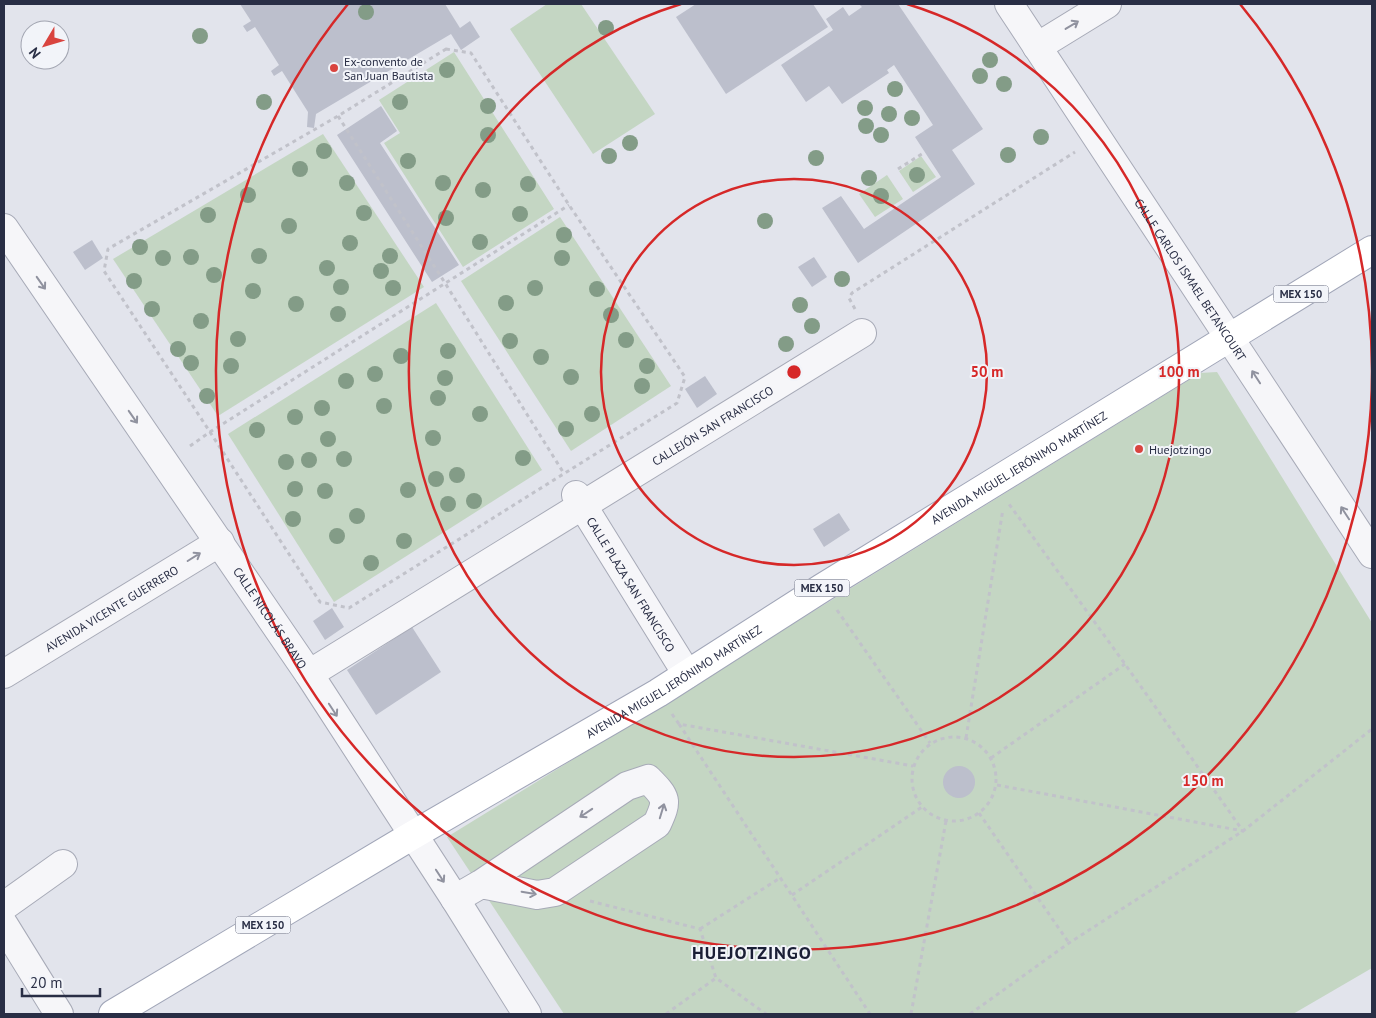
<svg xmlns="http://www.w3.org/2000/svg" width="1376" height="1018" font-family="'PT Sans',sans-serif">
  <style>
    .green { fill: #c4d6c3 }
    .building { fill: #bcbfcc }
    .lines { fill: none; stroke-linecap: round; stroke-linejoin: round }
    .minor-casing { stroke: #a7aab7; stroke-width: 30 }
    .major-casing { stroke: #a1a6b8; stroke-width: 30 }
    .path { stroke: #c1c2ca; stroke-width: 3; stroke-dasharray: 4 4; stroke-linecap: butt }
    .minor { stroke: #f6f6f9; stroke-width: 28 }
    .major { stroke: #fff; stroke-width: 28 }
    .tree { fill: #839c87 }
    .oneway { stroke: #90929f }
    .ring { fill: none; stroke: #d62828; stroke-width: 2.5 }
    .poi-dot { fill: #d9443f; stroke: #f2f4f9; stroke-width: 2 }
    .labels { text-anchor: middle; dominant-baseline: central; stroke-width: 4; stroke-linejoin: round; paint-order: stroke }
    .shield { fill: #f2f4f9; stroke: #65697b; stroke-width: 1 }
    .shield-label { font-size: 11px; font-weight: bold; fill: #292e45 }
    .poi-label { font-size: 12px; fill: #292e45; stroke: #f2f4f9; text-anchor: start }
    .street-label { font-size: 12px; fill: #292e45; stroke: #f2f4f9 }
    .district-label { font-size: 18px; font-weight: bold; letter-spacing: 1px; fill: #1b1f36; stroke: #f2f4f9 }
    .centre { fill: #d62828; stroke: #f2f4f9; stroke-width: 2.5 }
    .ring-label { font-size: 15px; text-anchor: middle; font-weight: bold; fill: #d62828; stroke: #f2f4f9; stroke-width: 4; stroke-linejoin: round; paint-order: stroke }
  </style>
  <rect width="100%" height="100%" fill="#e2e4ec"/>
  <g class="green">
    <polygon points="547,4 581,4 655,114 593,154 510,29"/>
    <polygon points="454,52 554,209 463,267 384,143 400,133 379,100"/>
    <polygon points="323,134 424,287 218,416 113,259"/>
    <polygon points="921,156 936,177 913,192 899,171"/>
    <polygon points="887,175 903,199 875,217 859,194"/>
    <polygon points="560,217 671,386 571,451 461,281"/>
    <polygon points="436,303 542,470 334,602 228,434"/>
    <polygon points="1217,372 1372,623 1372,968 1293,1014 564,1014 447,837 1200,373"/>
  </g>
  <g class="building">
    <polygon points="240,4 445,4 460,28 470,21 480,37 461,50 451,34 316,114 314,128 307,127 308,112 282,71 274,76 271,71 279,65 255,27 247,32 243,26 251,21"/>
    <polygon points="696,4 813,4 828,27 726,94 676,17"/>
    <polygon points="859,4 898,4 983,129 952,150 975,184 858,263 822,208 841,196 864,229 941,177 915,137 933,125 894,65 887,70 889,73 842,104 829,86 806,102 781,65 833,30 826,19 843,7 849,16 862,7"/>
    <polygon points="381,106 397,131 380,143 459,265 432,282 337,135"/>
    <polygon points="92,240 103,258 85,270 73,252"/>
    <polygon points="814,257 827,277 812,287 798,267"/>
    <polygon points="705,376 717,394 697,408 685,389"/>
    <polygon points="839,513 850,530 824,547 813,529"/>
    <polygon points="332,608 344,627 325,640 313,621"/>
    <polygon points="412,627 441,672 376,715 347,670"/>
    <circle cx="959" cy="782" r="16"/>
  </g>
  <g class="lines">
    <defs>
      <g id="minor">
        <path id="s1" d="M1009,4L1372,554"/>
        <polyline points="1037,47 1107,4"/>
        <path id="s2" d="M4,228L309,674L455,899L527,1014"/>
        <path id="s3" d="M576,495L687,674"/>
        <path id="s4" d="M4,674L220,542"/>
        <path id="s5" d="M309,674L862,333"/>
        <path d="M455,899L481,884L627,786L648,779C667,798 668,800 657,824L555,892L537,895L481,884"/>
        <polyline points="4,906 63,864"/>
        <polyline points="4,925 59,1014"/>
      </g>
      <g id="major">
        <path id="s6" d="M113,1014L413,835L658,693L822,588L1372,250"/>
      </g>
    </defs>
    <use href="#minor" class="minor-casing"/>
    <use href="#major" class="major-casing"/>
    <g class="path">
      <polygon points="446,49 471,53 569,205 685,377 677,403 349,608 320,602 210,432 104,271 108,249 338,116"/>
      <polyline points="338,116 445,283 563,472"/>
      <polyline points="898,169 925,152"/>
      <polyline points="855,309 849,298 852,293 1075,152"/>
      <polyline points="190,446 210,432 569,205"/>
      <polyline points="837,610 930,743"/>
      <polyline points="672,714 679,724 913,766"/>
      <polyline points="679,724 870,1014"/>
      <circle cx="954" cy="779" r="42"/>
      <polyline points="966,738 1003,509"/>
      <polyline points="991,758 1125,664"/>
      <polyline points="997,785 1243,831 1125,664 1009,504"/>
      <polyline points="979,813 1069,943"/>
      <polyline points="792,895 922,807"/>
      <polyline points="590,901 700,929 716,978 766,1014"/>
      <polyline points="700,929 780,878"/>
      <polyline points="666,1014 716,978"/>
      <polyline points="911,1014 946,821"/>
      <polyline points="970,1014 1069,943 1243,831 1372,729"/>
    </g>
    <use href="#minor" class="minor"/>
    <use href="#major" class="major"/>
  </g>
  <g class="tree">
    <circle cx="366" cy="12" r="8"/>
    <circle cx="606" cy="28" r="8"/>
    <circle cx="200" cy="36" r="8"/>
    <circle cx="990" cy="60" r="8"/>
    <circle cx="447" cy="70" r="8"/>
    <circle cx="980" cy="76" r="8"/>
    <circle cx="1004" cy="84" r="8"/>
    <circle cx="895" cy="89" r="8"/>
    <circle cx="264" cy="102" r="8"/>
    <circle cx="400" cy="102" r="8"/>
    <circle cx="488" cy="106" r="8"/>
    <circle cx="865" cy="108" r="8"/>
    <circle cx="889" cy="114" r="8"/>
    <circle cx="912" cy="118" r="8"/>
    <circle cx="866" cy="126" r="8"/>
    <circle cx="488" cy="135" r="8"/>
    <circle cx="881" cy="135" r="8"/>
    <circle cx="1041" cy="137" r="8"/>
    <circle cx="630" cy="143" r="8"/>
    <circle cx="324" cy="151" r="8"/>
    <circle cx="1008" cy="155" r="8"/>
    <circle cx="609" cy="156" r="8"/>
    <circle cx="816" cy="158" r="8"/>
    <circle cx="408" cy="161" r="8"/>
    <circle cx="300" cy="169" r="8"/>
    <circle cx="917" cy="175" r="8"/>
    <circle cx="869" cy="178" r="8"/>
    <circle cx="347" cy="183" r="8"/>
    <circle cx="443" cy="183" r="8"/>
    <circle cx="528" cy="184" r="8"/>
    <circle cx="483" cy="190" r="8"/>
    <circle cx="248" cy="195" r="8"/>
    <circle cx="881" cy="196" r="8"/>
    <circle cx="364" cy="213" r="8"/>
    <circle cx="520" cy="214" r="8"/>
    <circle cx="208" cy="215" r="8"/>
    <circle cx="446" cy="218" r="8"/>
    <circle cx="765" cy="221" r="8"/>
    <circle cx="289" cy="226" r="8"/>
    <circle cx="564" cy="235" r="8"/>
    <circle cx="480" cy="242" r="8"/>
    <circle cx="350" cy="243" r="8"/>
    <circle cx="140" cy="247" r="8"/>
    <circle cx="259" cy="256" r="8"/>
    <circle cx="390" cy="256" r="8"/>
    <circle cx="191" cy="257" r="8"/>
    <circle cx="163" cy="258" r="8"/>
    <circle cx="562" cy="258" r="8"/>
    <circle cx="327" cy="268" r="8"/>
    <circle cx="381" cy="271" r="8"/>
    <circle cx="214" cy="275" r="8"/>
    <circle cx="842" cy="279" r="8"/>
    <circle cx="134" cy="281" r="8"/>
    <circle cx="341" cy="287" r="8"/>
    <circle cx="393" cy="288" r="8"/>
    <circle cx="535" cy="288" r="8"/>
    <circle cx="597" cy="289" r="8"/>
    <circle cx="253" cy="291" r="8"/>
    <circle cx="506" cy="303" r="8"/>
    <circle cx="296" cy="304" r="8"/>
    <circle cx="800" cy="305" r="8"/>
    <circle cx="152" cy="309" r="8"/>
    <circle cx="338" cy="314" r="8"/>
    <circle cx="611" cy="315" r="8"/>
    <circle cx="201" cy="321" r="8"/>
    <circle cx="812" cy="326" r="8"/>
    <circle cx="238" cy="339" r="8"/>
    <circle cx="626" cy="340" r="8"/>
    <circle cx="510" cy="341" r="8"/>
    <circle cx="786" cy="344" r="8"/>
    <circle cx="178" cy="349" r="8"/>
    <circle cx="448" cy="351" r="8"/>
    <circle cx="401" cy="356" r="8"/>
    <circle cx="541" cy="357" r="8"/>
    <circle cx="191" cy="363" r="8"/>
    <circle cx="231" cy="366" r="8"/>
    <circle cx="647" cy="366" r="8"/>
    <circle cx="375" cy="374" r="8"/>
    <circle cx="571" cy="377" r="8"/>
    <circle cx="445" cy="378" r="8"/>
    <circle cx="346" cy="381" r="8"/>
    <circle cx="642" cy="386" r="8"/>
    <circle cx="207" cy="396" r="8"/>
    <circle cx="438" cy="398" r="8"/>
    <circle cx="384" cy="406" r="8"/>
    <circle cx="322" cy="408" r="8"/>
    <circle cx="480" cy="414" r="8"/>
    <circle cx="592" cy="414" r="8"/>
    <circle cx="295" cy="417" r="8"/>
    <circle cx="566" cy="429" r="8"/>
    <circle cx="257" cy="430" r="8"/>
    <circle cx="433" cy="438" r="8"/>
    <circle cx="328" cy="439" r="8"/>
    <circle cx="523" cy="458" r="8"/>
    <circle cx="344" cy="459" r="8"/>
    <circle cx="309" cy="460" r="8"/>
    <circle cx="286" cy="462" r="8"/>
    <circle cx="457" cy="475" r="8"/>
    <circle cx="436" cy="479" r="8"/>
    <circle cx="295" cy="489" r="8"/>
    <circle cx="408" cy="490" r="8"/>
    <circle cx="325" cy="491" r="8"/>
    <circle cx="474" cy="501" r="8"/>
    <circle cx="448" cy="504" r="8"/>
    <circle cx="357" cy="516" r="8"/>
    <circle cx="293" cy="519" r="8"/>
    <circle cx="337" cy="536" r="8"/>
    <circle cx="404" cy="541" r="8"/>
    <circle cx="371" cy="563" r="8"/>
  </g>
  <defs><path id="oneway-shaft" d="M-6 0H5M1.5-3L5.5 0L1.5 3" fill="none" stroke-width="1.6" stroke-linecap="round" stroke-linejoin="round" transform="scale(1.25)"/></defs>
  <g class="oneway">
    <use href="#oneway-shaft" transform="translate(1072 25) rotate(-31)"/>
    <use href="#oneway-shaft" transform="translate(41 283) rotate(55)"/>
    <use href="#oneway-shaft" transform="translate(1256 377) rotate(-123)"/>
    <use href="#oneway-shaft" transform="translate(133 417) rotate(55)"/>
    <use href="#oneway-shaft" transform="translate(1345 513) rotate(-123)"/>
    <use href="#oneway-shaft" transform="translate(194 557) rotate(-32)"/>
    <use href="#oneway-shaft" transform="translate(333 710) rotate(57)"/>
    <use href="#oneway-shaft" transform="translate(662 811) rotate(-73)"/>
    <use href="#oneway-shaft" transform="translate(586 813) rotate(146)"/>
    <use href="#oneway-shaft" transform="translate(440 876) rotate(57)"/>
    <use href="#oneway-shaft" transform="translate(529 893) rotate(10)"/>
  </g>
  <g class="ring">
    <circle cx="794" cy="372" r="193"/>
    <path d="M907 4A385 385 0 1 1 681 4"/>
    <path d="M1240 4A578 578 0 1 1 348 4"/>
  </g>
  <g class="poi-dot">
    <circle cx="334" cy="68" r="5"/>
    <circle cx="1139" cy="449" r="5"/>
  </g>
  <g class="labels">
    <g class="shield">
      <rect x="1273.5" y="285.5" width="55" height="17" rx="4"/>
      <rect x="794.5" y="579.5" width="55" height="17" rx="4"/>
      <rect x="235.5" y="916.5" width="55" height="17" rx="4"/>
    </g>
    <g class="shield-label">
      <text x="1301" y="294">MEX 150</text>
      <text x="822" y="588">MEX 150</text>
      <text x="263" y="925">MEX 150</text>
    </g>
    <g class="poi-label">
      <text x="344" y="61">Ex-convento de<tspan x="344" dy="14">San Juan Bautista</tspan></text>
      <text x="1149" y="449">Huejotzingo</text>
    </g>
    <g class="street-label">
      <text stroke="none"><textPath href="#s1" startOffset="330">CALLE CARLOS ISMAEL BETANCOURT</textPath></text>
      <text stroke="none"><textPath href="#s5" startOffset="474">CALLEJÓN SAN FRANCISCO</textPath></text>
      <text stroke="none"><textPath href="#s6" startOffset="1058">AVENIDA MIGUEL JERÓNIMO MARTÍNEZ</textPath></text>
      <text stroke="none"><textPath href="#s3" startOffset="105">CALLE PLAZA SAN FRANCISCO</textPath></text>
      <text stroke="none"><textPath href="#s4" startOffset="126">AVENIDA VICENTE GUERRERO</textPath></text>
      <text stroke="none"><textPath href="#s2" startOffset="472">CALLE NICOLÁS BRAVO</textPath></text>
      <text stroke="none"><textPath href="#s6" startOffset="652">AVENIDA MIGUEL JERÓNIMO MARTÍNEZ</textPath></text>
    </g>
    <g class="district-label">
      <text x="752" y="952">HUEJOTZINGO</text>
    </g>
  </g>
  <circle cx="794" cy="372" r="8" class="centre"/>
  <g class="ring-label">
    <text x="987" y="377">50 m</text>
    <text x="1179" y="377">100 m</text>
    <text x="1203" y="786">150 m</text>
  </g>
  <rect width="1376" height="1018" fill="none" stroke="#292e45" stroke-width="10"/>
  <g transform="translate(45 45) rotate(232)"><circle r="24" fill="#f2f4f9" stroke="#a2a5b1"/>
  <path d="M0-4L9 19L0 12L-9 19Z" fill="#d9443f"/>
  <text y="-8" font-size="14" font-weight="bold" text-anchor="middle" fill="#292e45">N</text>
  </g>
  <path d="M22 988v8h78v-8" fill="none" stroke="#292e45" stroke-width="2.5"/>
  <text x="30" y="988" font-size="15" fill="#292e45" stroke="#f2f4f9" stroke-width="4" paint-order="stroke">20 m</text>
</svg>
